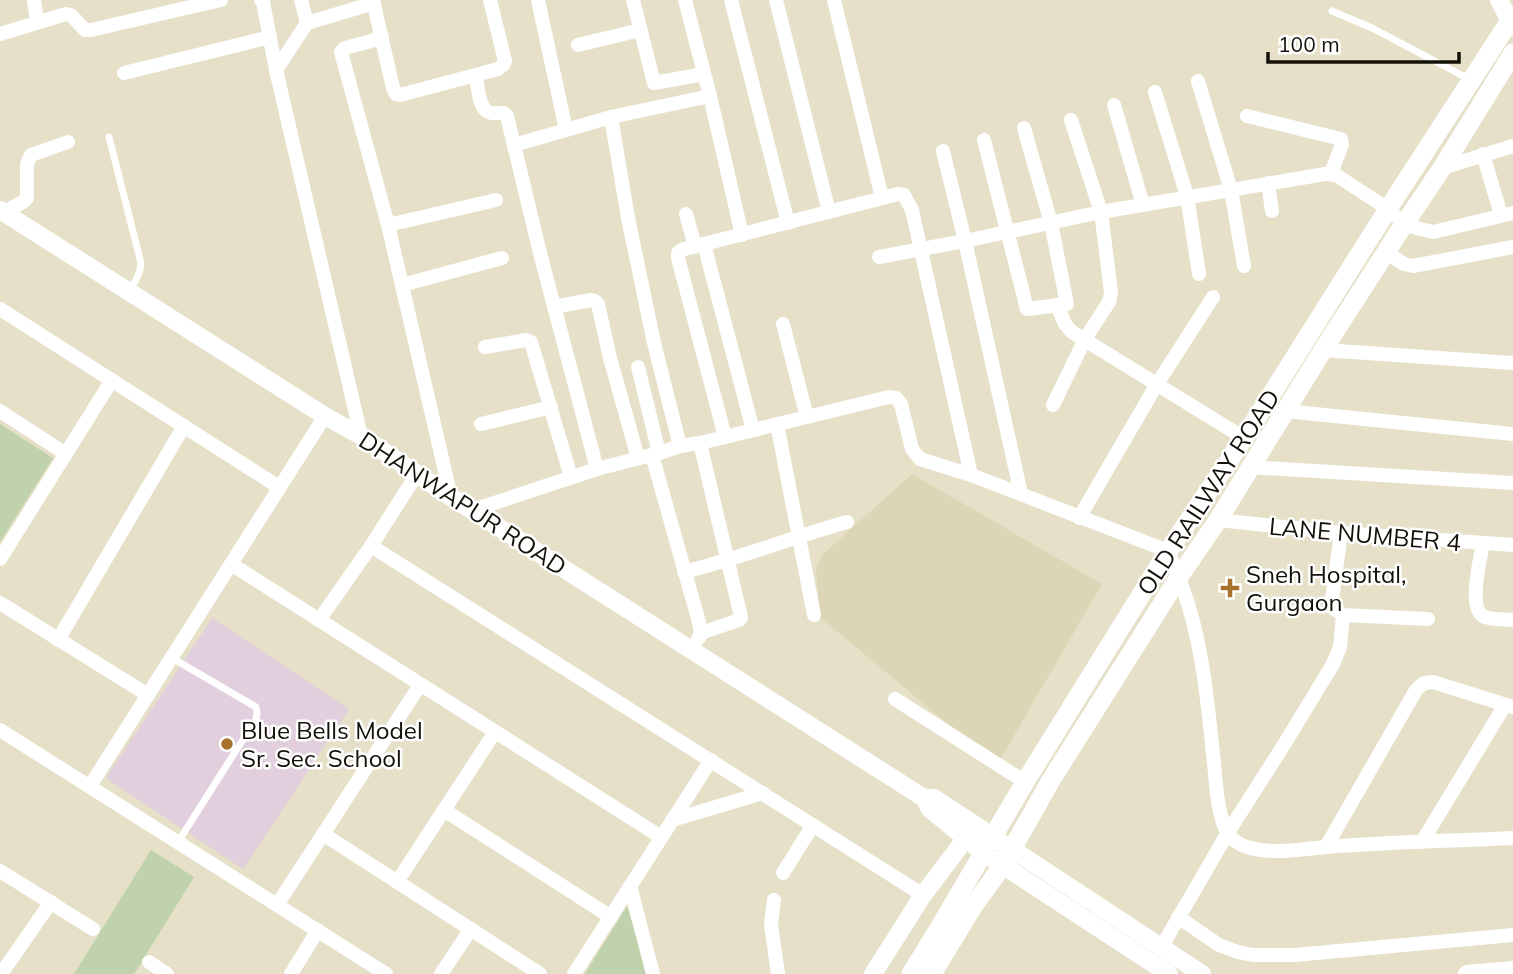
<svg xmlns="http://www.w3.org/2000/svg" width="1513" height="974" font-family="Mulish,sans-serif">
  <style>
    .built { fill: #ddd6b6 }
    .education { fill: #e2cfde }
    .green { fill: #bfd2ab }
    .lines { fill: none; stroke-linecap: round; stroke-linejoin: round }
    .service { stroke: #fff; stroke-width: 7 }
    .minor { stroke: #fff; stroke-width: 14 }
    .tertiary { stroke: #fff; stroke-width: 18 }
    .secondary { stroke: #fff; stroke-width: 19 }
    .poi-dot { fill: #a8722d; stroke: #fff; stroke-width: 2.5 }
    .labels { text-anchor: middle; dominant-baseline: central; stroke-width: 5; stroke-linejoin: round; paint-order: stroke }
    .street-label { font-size: 24px; fill: #131108; stroke: #fff }
    .poi-label { font-size: 24px; fill: #131108; stroke: #fff; text-anchor: start }
  </style>
  <rect width="100%" height="100%" fill="#e5e0c7"/>
  <polygon class="built" points="912,474 1102,584 997,765 820,617 816,569 822,555"/>
  <polygon class="education" points="212,618 349,709 243,869 106,778"/>
  <g class="green">
    <polygon points="0,424 53,458 0,542"/>
    <polygon points="151,850 194,877 134,974 74,974"/>
    <polygon points="627,906 648,974 585,974"/>
  </g>
  <g class="lines">
    <g class="service">
      <polyline points="1332,11 1372,28 1469,79"/>
      <path d="M109,137L141,263C140,275 136,281 128,291"/>
      <polyline points="172,658 256,707 257,713 256,719 178,842"/>
    </g>
    <g class="minor">
      <polyline points="34,0 37,22"/>
      <polyline points="261,0 263,2 276,70 361,436"/>
      <polyline points="301,0 307,23"/>
      <polyline points="373,0 393,88 396,94 400,95 498,69 503,65 505,61 490,0"/>
      <polyline points="538,0 566,130"/>
      <polyline points="633,0 654,83 704,74"/>
      <polyline points="685,0 710,96 742,235"/>
      <polyline points="731,0 788,223"/>
      <polyline points="776,0 829,212"/>
      <polyline points="834,0 882,198"/>
      <polyline points="0,34 66,14 71,15 85,30 91,30 221,0"/>
      <polyline points="382,38 345,48 341,52 388,225 451,497"/>
      <polyline points="578,45 640,30"/>
      <polyline points="276,70 307,23 374,3"/>
      <polyline points="124,73 270,37"/>
      <path d="M476,76C478,86 478,112 492,113C496,114 500,112 504,113L507,116L540,253L597,469"/>
      <polyline points="1198,81 1231,190 1244,266"/>
      <polyline points="1155,92 1187,196 1199,274"/>
      <polyline points="1114,105 1143,205"/>
      <polyline points="1247,116 1341,139 1342,144 1331,174"/>
      <polyline points="611,117 628,218 654,343 680,446"/>
      <polyline points="984,140 1027,309 1067,304 1051,223 1024,128"/>
      <polyline points="514,145 611,117 710,96"/>
      <polyline points="943,151 965,241 1021,494"/>
      <polyline points="1483,154 1501,215"/>
      <polyline points="1442,168 1513,146"/>
      <polyline points="1268,183 1272,211"/>
      <polyline points="4,212 23,202 27,198 27,164 31,155 68,142"/>
      <polyline points="686,214 695,246"/>
      <polyline points="388,225 496,200"/>
      <polyline points="704,244 753,430"/>
      <polyline points="1387,253 1404,264 1413,266 1513,247"/>
      <polyline points="879,257 965,241 1101,212 1325,174 1336,175 1388,209 1404,224 1420,229 1433,232 1513,213"/>
      <polyline points="402,285 502,258"/>
      <polyline points="1057,305 1065,324 1072,332 1244,438"/>
      <polyline points="554,307 591,300 595,301 598,304 610,358 638,458"/>
      <polyline points="0,309 279,487"/>
      <polyline points="783,324 807,417"/>
      <polyline points="485,347 526,340 531,342 571,477"/>
      <polyline points="1323,350 1513,363"/>
      <polyline points="638,367 659,453"/>
      <polyline points="1053,405 1085,339 1109,302 1111,292 1101,212 1071,120"/>
      <polyline points="0,411 66,454"/>
      <polyline points="1285,411 1513,434"/>
      <polyline points="481,424 551,407"/>
      <polyline points="777,424 814,615"/>
      <polyline points="725,437 678,258 678,253 681,250 898,194 904,195 912,210 971,475"/>
      <polyline points="700,443 741,617 739,620 701,633"/>
      <polyline points="652,455 699,622 701,633 698,639"/>
      <polyline points="1249,467 1513,483"/>
      <path d="M473,510L597,469L659,453L680,446L700,443L889,397L896,398L901,404L912,449L920,459L971,475L1163,549C1173,557 1178,574 1182,586C1202,640 1207,697 1213,754C1216,777 1216,811 1227,832C1230,839 1240,845 1247,847C1274,855 1300,849 1327,847C1389,842 1451,841 1513,838"/>
      <polyline points="1079,518 1157,384 1213,297"/>
      <polyline points="1218,520 1341,533 1513,545"/>
      <polyline points="1341,533 1331,607 1343,615 1428,619"/>
      <path d="M1483,544C1480,560 1467,610 1485,617C1493,620 1505,619 1513,620"/>
      <polyline points="371,546 923,895"/>
      <polyline points="0,559 112,380"/>
      <polyline points="231,564 661,837"/>
      <path d="M684,572C740,558 793,537 847,522"/>
      <polyline points="0,603 148,695"/>
      <polyline points="319,620 371,546 417,474"/>
      <polyline points="58,640 184,426"/>
      <polyline points="895,699 1025,782"/>
      <polyline points="0,730 386,974"/>
      <polyline points="90,786 325,416"/>
      <polyline points="444,810 611,917"/>
      <polyline points="672,820 763,793"/>
      <polyline points="323,834 540,974"/>
      <polyline points="1422,842 1505,705"/>
      <polyline points="1326,847 1416,690 1424,683 1433,682 1513,707"/>
      <polyline points="0,871 93,929"/>
      <polyline points="783,873 813,825"/>
      <polyline points="397,882 495,732"/>
      <polyline points="630,886 653,974"/>
      <polyline points="774,900 771,924 778,974"/>
      <polyline points="277,905 420,685"/>
      <polyline points="1178,917 1219,945 1238,952 1253,955 1295,955 1513,935"/>
      <polyline points="1161,948 1227,834 1285,743 1333,664 1340,647 1343,615"/>
      <polyline points="149,962 167,974"/>
      <polyline points="1,974 51,902"/>
      <polyline points="291,974 318,930"/>
      <polyline points="441,974 471,929"/>
      <polyline points="574,974 711,760"/>
    </g>
    <g class="tertiary">
      <polyline points="1499,0 1513,27"/>
      <polyline points="0,210 325,416 361,436 451,497 924,798 930,809 984,853 1169,974"/>
      <polyline points="924,798 934,798 1202,974"/>
      <polyline points="873,974 923,895 966,838"/>
      <polyline points="1467,974 1513,970"/>
    </g>
    <g class="secondary">
      <polyline points="911,974 941,925 1025,782 1167,553 1244,438 1388,209 1513,16"/>
      <polyline points="932,974 972,908 1003,865 1051,780 1179,577 1218,520 1323,350 1397,235 1442,168 1513,53"/>
    </g>
  </g>
  <g class="poi-dot">
    <path d="M1226.5 577.5h7v7h7v7h-7v7h-7v-7h-7v-7h7z"/>
    <circle cx="227" cy="744" r="7"/>
  </g>
  <g class="labels">
    <g class="street-label">
      <text transform="translate(1208 492) rotate(-57)">OLD RAILWAY ROAD</text>
      <text transform="translate(463 503) rotate(33)">DHANWAPUR ROAD</text>
      <text transform="translate(1365 534) rotate(5)">LANE NUMBER 4</text>
    </g>
    <g class="poi-label">
      <text x="1246" y="574">Sneh Hospital,<tspan x="1246" dy="28">Gurgaon</tspan></text>
      <text x="241" y="730">Blue Bells Model<tspan x="241" dy="28">Sr. Sec. School</tspan></text>
    </g>
  </g>
  <path d="M1268 52v10h191v-10" fill="none" stroke="#131108" stroke-width="3.5"/>
  <text x="1278" y="52" font-size="21" fill="#131108" stroke="#ffffff" stroke-width="5" paint-order="stroke">100 m</text>
</svg>
